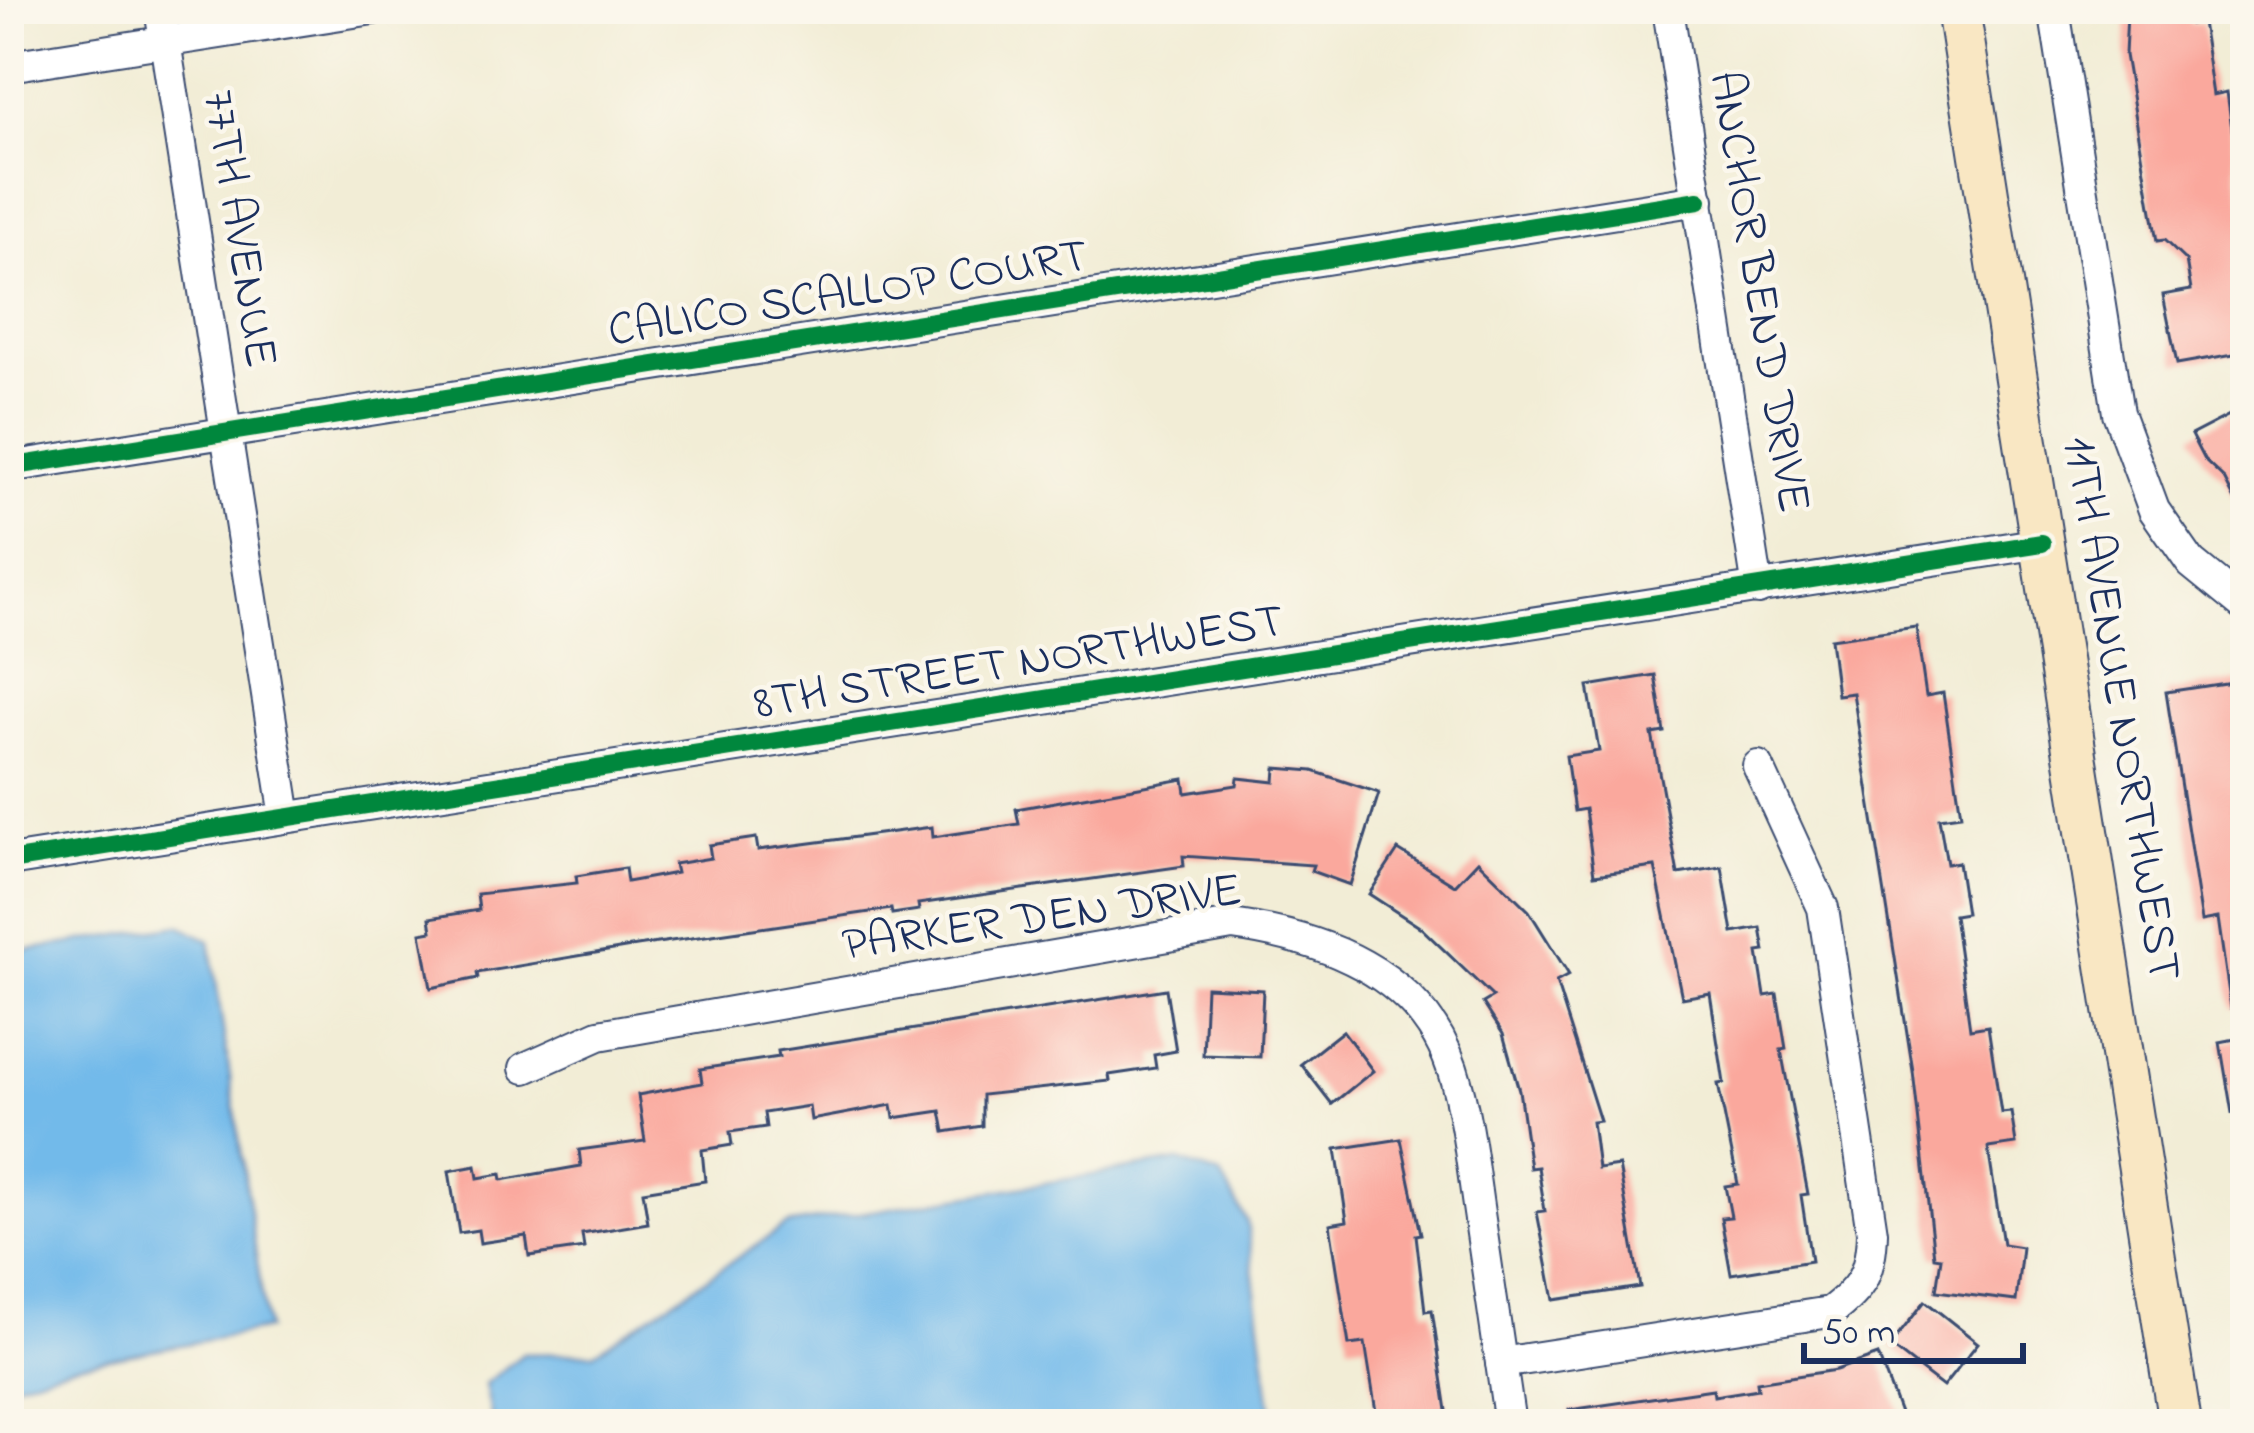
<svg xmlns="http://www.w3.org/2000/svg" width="2254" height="1433" font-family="'Indie Flower',sans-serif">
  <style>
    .water { fill: #72baea; stroke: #4674a4; stroke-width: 3 }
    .building { fill: #faa89d }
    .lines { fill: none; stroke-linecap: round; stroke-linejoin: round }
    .street-casing { stroke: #3b4c70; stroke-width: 34 }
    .secondary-casing { stroke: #3b4c70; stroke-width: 46 }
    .street { stroke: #fff; stroke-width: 30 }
    .secondary { stroke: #f9e7c3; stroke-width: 42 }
    .cycleway-casing { stroke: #fbf7ec; stroke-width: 26 }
    .cycleway { stroke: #00873e; stroke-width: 18 }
    .labels { text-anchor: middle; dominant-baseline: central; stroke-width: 9; stroke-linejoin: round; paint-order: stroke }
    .street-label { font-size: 48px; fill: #1b2f5e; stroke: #fbf7ec }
  </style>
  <rect width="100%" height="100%" fill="#fbf7ec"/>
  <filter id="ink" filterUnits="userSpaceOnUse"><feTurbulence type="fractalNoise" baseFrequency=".00833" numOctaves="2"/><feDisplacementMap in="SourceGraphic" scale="24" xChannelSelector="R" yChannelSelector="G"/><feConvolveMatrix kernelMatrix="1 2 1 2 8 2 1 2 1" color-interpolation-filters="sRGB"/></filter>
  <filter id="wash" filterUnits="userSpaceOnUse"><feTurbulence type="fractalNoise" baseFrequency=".004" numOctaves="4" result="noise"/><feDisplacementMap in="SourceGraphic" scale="48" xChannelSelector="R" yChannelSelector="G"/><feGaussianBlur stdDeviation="2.7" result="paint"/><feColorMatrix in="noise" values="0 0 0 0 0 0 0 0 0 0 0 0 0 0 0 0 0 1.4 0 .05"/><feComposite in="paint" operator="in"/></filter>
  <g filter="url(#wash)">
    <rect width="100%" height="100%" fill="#f2edd6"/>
    <g class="water">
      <polygon points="180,925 210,941 267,1329 77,1364 9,1385 9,953"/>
      <polygon points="1179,1161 1221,1176 1247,1222 1273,1424 493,1424 485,1384 523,1354 594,1353 787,1225"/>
    </g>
    <g id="blocks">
      <g class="building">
        <polygon points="2153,9 2188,9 2190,24 2202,22 2213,95 2227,92 2245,226 2245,352 2177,364 2163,295 2191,290 2186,261 2164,240 2157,241 2125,55 2127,13"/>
        <polygon points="2245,407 2245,520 2224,479 2204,460 2191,435"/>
        <polygon points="1916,627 1926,696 1943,693 1961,815 1939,818 1947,864 1958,862 1966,913 1954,915 1970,1029 1988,1026 2001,1113 2011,1112 2016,1144 1988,1148 2003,1244 2022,1247 2016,1301 1936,1291 1941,1258 1934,1257 1913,1071 1853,693 1837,695 1830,639"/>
        <polygon points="1655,675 1664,732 1652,734 1678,874 1722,867 1733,933 1761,928 1765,951 1758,952 1765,996 1777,994 1786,1049 1781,1050 1808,1194 1801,1195 1811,1261 1731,1274 1721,1218 1731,1217 1725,1186 1738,1184 1718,1084 1724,1083 1710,993 1682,998 1655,867 1594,875 1585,809 1574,811 1566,756 1599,751 1588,686"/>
        <polygon points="2245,680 2245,1007 2231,1008 2218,918 2202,921 2166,692"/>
        <polygon points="1276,768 1313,771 1379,793 1350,885 1311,871 1313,865 1183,856 1184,866 918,904 919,910 892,914 891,909 637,946 477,973 478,978 431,988 421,933 432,931 430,918 479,910 477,894 577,883 576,876 625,868 627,882 676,873 674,864 711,858 709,845 756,838 758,850 932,827 933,837 1019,824 1016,809 1184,779 1186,793 1237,785 1238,778 1275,782"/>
        <polygon points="1398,850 1455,885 1478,861 1529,911 1569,975 1556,982 1600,1121 1592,1122 1598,1169 1619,1166 1640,1287 1554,1300 1537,1212 1545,1211 1538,1167 1530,1168 1519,1090 1503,1034 1483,1003 1493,997 1421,928 1369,894"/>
        <polygon points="1206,987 1263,990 1260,1057 1203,1055"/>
        <polygon points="1166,989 1176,1051 1154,1055 1156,1068 1109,1075 1110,1081 982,1095 982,1126 945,1132 941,1111 894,1118 892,1105 811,1120 809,1106 764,1113 766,1127 730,1132 732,1145 702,1150 705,1181 643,1191 648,1223 582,1234 584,1248 529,1256 526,1236 480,1243 478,1230 459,1233 449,1171 476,1166 478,1178 501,1174 502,1180 581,1166 579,1150 645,1141 638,1095 702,1083 700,1069 779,1057 778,1051"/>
        <polygon points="1343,1031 1373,1071 1332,1104 1301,1064"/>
        <polygon points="2245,1037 2245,1112 2232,1113 2220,1042"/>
        <polygon points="1401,1139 1421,1234 1416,1235 1425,1311 1432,1310 1449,1424 1378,1424 1365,1343 1349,1345 1330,1224 1347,1221 1336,1149"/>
        <polygon points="1925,1301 1978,1343 1943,1387 1890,1346"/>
        <polygon points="1878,1355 1904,1424 1570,1424 1569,1410 1713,1389 1714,1396 1758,1389 1757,1382 1836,1370"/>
      </g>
    </g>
  </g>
  <g filter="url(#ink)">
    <use href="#blocks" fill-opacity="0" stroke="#3b4c70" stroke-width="3"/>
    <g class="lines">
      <defs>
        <g id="street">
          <polyline points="160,9 286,817"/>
          <polyline points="1668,9 1758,589"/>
          <polyline points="2054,9 2118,413 2154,510 2191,563 2245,607"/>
          <polyline points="9,66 373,9"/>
          <polyline points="9,467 1699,200"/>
          <polyline points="9,861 2042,543"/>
          <path d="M525,1068L599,1035L1232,925C1321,937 1420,972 1452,1068C1467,1114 1472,1166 1479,1213C1489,1284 1500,1354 1510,1424"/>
          <path d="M1501,1363L1830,1312C1862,1288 1871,1273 1872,1232L1823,908L1758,766"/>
        </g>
        <polyline id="secondary" points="1958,9 2180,1424"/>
      </defs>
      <use href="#street" class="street-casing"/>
      <use href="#secondary" class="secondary-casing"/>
      <use href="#street" class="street"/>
      <use href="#secondary" class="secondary"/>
      <defs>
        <g id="cycleway">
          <polyline points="9,467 1699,200"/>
          <polyline points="9,861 2042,543"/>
        </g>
      </defs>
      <use href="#cycleway" class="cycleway-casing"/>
      <use href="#cycleway" class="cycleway"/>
    </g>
  </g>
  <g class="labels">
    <g class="street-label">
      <text transform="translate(238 229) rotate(81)">77TH AVENUE</text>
      <text transform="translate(1758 292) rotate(81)">ANCHOR BEND DRIVE</text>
      <text transform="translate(848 295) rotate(-9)">CALICO SCALLOP COURT</text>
      <text transform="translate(1019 664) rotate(-9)">8TH STREET NORTHWEST</text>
      <text transform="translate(2120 709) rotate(81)">11TH AVENUE NORTHWEST</text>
      <text transform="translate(1042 919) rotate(-8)">PARKER DEN DRIVE</text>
    </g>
  </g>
  <rect width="2254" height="1433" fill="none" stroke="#fbf7ec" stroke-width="48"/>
  <path d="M1804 1343v18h219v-18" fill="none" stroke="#1b2f5e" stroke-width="6"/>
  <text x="1822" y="1343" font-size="36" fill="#1b2f5e" stroke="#fbf7ec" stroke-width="9" paint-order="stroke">50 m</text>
</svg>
